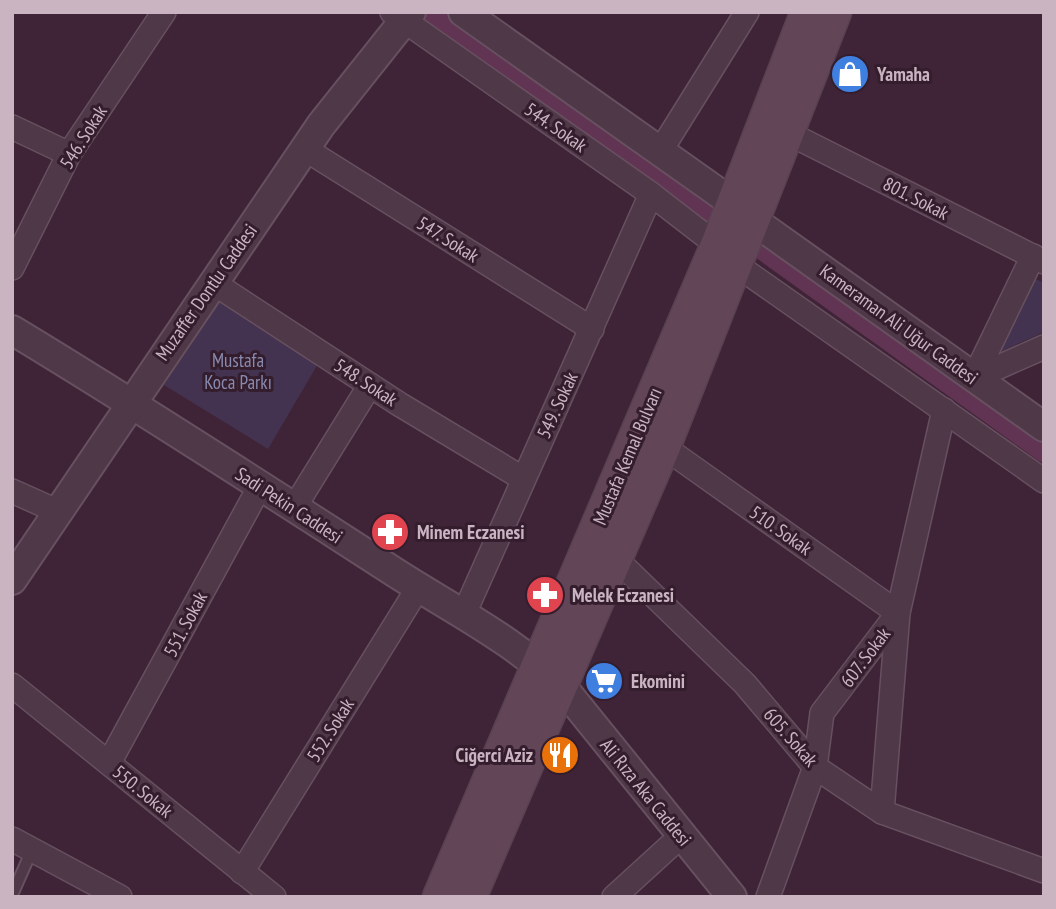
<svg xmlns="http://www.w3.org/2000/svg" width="1056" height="909" font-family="'PT Sans Narrow',sans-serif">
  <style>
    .green { fill: #443350 }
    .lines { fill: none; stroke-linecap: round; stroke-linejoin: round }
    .canal { stroke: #623454; stroke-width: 19 }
    .service-casing { stroke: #67505f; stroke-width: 14 }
    .minor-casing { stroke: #67505f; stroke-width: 26 }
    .tertiary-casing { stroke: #67505f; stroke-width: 32 }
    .secondary-casing { stroke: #584151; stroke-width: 35 }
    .service { stroke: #4f3848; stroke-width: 10 }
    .minor { stroke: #4f3848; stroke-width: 23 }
    .tertiary { stroke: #4f3848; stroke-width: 28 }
    .secondary { stroke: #624658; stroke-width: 32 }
    .labels { text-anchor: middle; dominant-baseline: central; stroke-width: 6; stroke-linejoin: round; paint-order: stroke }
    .poi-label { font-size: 19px; font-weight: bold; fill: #cab4c2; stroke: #341d2d; text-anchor: start }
    .street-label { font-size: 19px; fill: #cab4c2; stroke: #341d2d }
    .park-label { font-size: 19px; fill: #898aaf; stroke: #341d2d }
  </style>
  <rect width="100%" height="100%" fill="#3f2437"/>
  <g class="green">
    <polygon points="1031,277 1044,283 1044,332 995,354"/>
    <polygon points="221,300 319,362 268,449 164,385"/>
  </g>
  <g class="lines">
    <polyline class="canal" points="430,12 1044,453"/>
    <defs>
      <polyline id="service" points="12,895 32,850"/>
      <g id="minor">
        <polyline points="392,12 651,194 717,245"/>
        <polyline points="12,127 69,154"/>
        <polyline points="788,133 1044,262"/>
        <polyline points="305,149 592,329"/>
        <polyline points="661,150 747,12"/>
        <polyline points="738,266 1044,481"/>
        <polyline points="12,268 69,154 164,12"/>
        <polyline points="212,282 399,404 522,478"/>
        <polyline points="974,378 1033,256"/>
        <polyline points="974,378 1044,347"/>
        <polyline points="664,447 898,613 882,812"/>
        <polyline points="12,491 59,512"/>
        <polyline points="294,508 370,385"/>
        <polyline points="616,559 745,684 815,767 882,812 1044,871"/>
        <polyline points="463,616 651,194"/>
        <polyline points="12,685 274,897"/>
        <polyline points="109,763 260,486"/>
        <polyline points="12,839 120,897"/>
        <polyline points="242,872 418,588"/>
        <polyline points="614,897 681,836"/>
        <polyline points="768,897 815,767 822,713 898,613 944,410"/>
      </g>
      <g id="tertiary">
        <polyline points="463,12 733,203"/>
        <polyline points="754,221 1044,427"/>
        <path d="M12,330C138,406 261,486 385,566C445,606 518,640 568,694L732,897"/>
        <polyline points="12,580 321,125 411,12"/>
      </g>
      <g id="secondary">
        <polyline points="439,897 717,245 807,12"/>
        <polyline points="470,897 664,447 835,12"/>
      </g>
    </defs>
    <use href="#service" class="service-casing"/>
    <use href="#minor" class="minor-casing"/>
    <use href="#tertiary" class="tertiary-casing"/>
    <use href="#secondary" class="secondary-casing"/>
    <use href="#service" class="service"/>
    <use href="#minor" class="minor"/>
    <use href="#tertiary" class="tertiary"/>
    <use href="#secondary" class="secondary"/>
  </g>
  <defs>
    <symbol id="shop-disc" viewBox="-11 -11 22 22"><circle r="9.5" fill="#3f7fe0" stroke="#341d2d"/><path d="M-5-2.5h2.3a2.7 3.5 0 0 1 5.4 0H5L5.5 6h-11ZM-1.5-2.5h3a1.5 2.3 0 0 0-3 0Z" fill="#fff"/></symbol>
    <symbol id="pharmacy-disc" viewBox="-11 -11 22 22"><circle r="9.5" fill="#e0444e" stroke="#341d2d"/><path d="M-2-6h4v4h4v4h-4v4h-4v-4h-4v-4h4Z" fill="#fff"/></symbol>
    <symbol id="supermarket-disc" viewBox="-11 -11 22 22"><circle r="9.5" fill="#3f7fe0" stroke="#341d2d"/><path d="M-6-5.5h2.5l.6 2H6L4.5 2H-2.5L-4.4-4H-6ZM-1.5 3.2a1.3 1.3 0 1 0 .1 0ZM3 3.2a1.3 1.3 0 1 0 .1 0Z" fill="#fff"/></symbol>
    <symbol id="restaurant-disc" viewBox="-11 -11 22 22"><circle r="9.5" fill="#e8710a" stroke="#341d2d"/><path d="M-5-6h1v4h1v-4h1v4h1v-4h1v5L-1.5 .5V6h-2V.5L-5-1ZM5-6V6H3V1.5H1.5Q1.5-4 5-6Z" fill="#fff"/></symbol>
  </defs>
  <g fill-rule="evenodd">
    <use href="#shop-disc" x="828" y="52" width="44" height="44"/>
    <use href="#pharmacy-disc" x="368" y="510" width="44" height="44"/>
    <use href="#pharmacy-disc" x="523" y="573" width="44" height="44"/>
    <use href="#supermarket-disc" x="582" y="659" width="44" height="44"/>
    <use href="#restaurant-disc" x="538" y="733" width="44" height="44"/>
  </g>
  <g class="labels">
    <g class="poi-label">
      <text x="877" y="74">Yamaha</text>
      <text x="417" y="532">Minem Eczanesi</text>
      <text x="572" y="595">Melek Eczanesi</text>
      <text x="631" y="681">Ekomini</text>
      <text x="533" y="755" text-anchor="end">Ciğerci Aziz</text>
    </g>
    <g class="street-label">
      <text transform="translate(556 127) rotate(35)">544. Sokak</text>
      <text transform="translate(83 137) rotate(-58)">546. Sokak</text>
      <text transform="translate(916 198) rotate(27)">801. Sokak</text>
      <text transform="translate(448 239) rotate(32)">547. Sokak</text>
      <text transform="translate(206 292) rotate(-55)">Muzaffer Dontlu Caddesi</text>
      <text transform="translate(899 324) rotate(36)">Kameraman Ali Uğur Caddesi</text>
      <text transform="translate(366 382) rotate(33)">548. Sokak</text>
      <text transform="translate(557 405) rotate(-65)">549. Sokak</text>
      <text transform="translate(627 456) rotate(-67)">Mustafa Kemal Bulvarı</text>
      <text transform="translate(289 505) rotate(33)">Sadi Pekin Caddesi</text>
      <text transform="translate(781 530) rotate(35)">510. Sokak</text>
      <text transform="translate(185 624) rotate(-62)">551. Sokak</text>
      <text transform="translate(865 657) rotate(-53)">607. Sokak</text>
      <text transform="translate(330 730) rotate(-58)">552. Sokak</text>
      <text transform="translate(791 737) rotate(49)">605. Sokak</text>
      <text transform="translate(143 791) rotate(39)">550. Sokak</text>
      <text transform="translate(646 792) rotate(51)">Ali Rıza Aka Caddesi</text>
    </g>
    <g class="park-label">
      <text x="238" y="360">Mustafa<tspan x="238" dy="22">Koca Parkı</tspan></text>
    </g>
  </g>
  <rect width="1056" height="909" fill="none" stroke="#cab4c2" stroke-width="28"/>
</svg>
